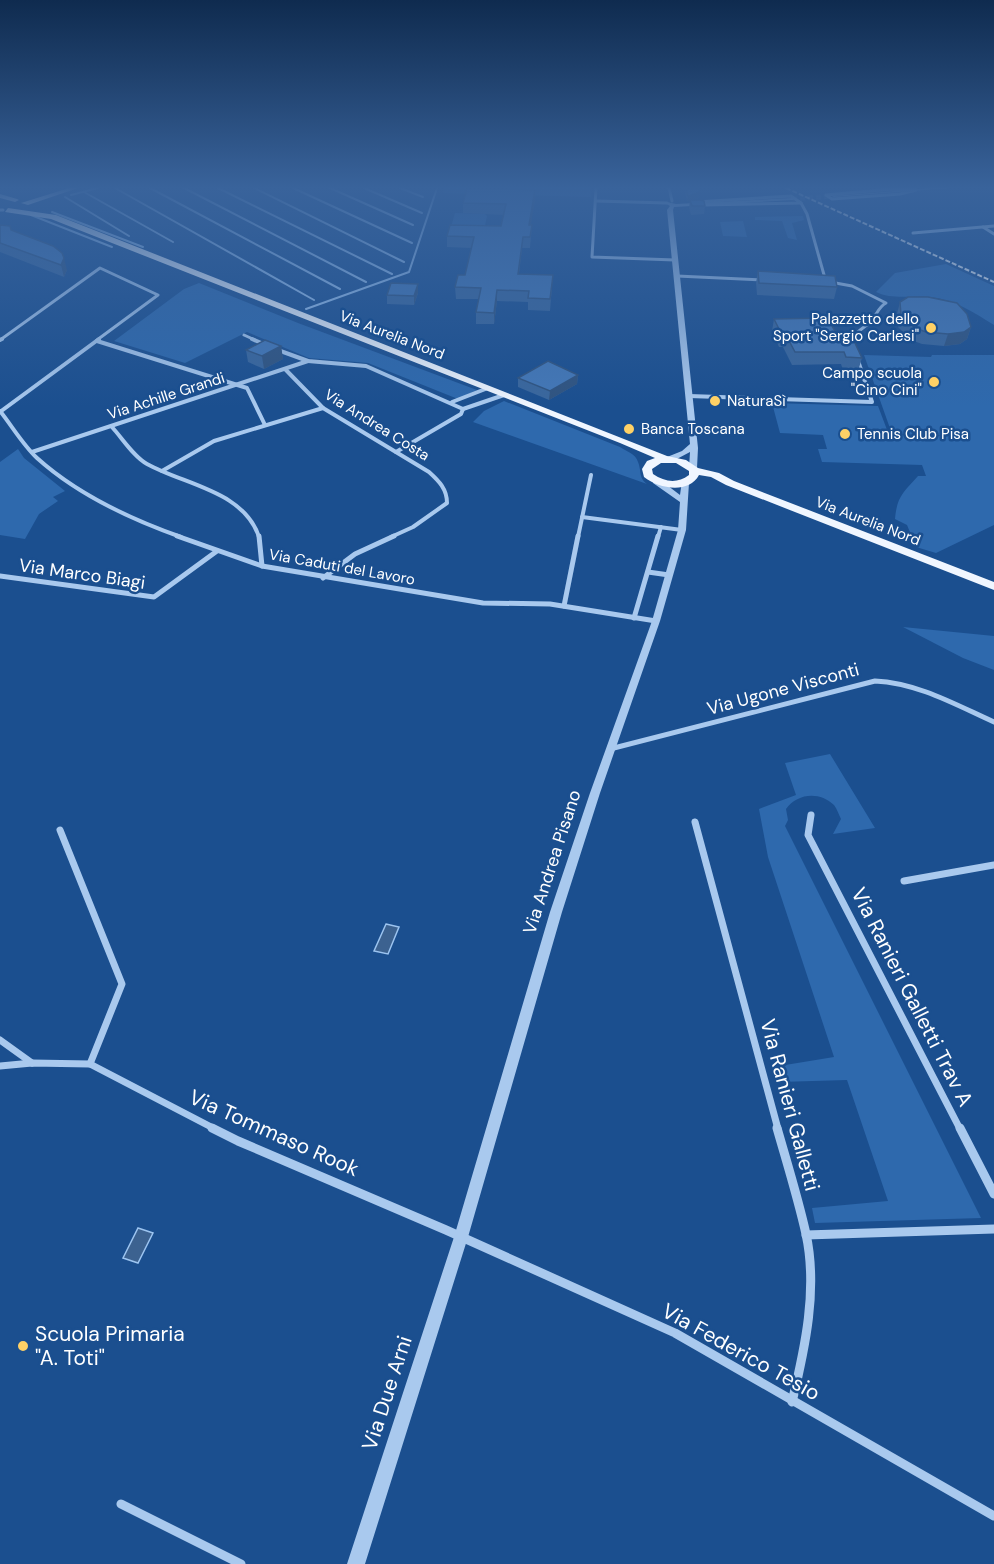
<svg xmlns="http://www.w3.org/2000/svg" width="994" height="1564" font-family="'DM Sans',sans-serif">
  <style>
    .green { fill: #2e69ad }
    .water { fill: #3c6290; stroke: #9cc4f0; stroke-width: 1.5 }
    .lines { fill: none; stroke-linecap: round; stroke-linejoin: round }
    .stream { stroke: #9cc4f0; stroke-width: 2 }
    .tertiary-tunnel { stroke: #3d69a0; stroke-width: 5; stroke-dasharray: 5 3; stroke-linecap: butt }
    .minor-far4 { stroke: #a9c9ee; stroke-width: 3 }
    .minor-far3 { stroke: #a9c9ee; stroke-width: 4 }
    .minor-far2 { stroke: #a9c9ee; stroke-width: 5 }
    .minor-far1 { stroke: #a9c9ee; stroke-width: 7 }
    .minor { stroke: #a9c9ee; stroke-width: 9 }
    .tertiary { fill: #a9c9ee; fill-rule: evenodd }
    .primary { fill: #f0f6ff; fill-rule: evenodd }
    .rail { stroke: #fff; stroke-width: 2; stroke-dasharray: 5 2; stroke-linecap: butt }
    .wall { fill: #3a679d }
    .shaded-wall { fill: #305480 }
    .building { fill: #4478b7; stroke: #305480; stroke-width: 1.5 }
    .poi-dot { fill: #ffd166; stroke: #1b4f8f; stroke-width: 2 }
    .labels { text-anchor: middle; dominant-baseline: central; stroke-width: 5; stroke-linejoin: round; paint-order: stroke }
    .far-poi-label { font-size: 15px; fill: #fff; stroke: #1b4f8f; text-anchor: start }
    .far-street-label { font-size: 15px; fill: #fff; stroke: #1b4f8f }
    .street-label { font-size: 18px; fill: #fff; stroke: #1b4f8f }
    .near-street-label { font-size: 21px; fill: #fff; stroke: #1b4f8f }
    .near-poi-label { font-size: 21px; fill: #fff; stroke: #1b4f8f; text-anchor: start }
  </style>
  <rect width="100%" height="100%" fill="#1b4f8f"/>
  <g class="green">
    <polygon points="444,188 590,188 591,197 443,193"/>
    <polygon points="455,213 485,214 487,216 484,230 451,227"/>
    <polygon points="803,216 804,220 792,223 797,240 788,238 782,221 755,220 755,217"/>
    <polygon points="743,221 747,237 723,236 720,222"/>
    <path d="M946,264L994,286V325C973,312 955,300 931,297C913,295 892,300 876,292L895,273Z"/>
    <polygon points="199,283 298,323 477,390 458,399 368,363 309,358 247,332 185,363 114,341 184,289"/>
    <path d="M864,355L931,357L932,355H994V525L936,553L916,547L907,525L895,519C897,496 903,493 918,476H926L922,465L822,462L818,449H827L823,435L780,433L772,403L878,406L889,435L967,436L892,434Z"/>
    <path d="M504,401L620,447C626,451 636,454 638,462C642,472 638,477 647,484L473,422L484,411Z"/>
    <polygon points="18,449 24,458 65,491 53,497 58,501 39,514 25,539 0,535 0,462"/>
    <polygon points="903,627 994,636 994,670 963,658"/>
    <path d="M830,754L875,828L833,834L841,819C839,815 837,809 834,805C820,791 797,793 786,809L788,820L785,826L981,1218L815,1223L812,1208L888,1201L847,1080L779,1082L773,1067L834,1057L768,857L759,809L796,795L785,763Z"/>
  </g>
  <g class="water">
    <polygon points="386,924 399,927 388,954 374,951"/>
    <polygon points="138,1228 153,1233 138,1263 123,1258"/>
  </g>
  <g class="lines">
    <g class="stream">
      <polyline points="115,188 314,300"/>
      <polyline points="150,188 340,289"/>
      <polyline points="184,188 366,282"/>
      <polyline points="218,188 392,274"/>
      <polyline points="254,188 404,262"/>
      <polyline points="293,188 412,243"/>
      <polyline points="330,188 413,225"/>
      <polyline points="364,188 422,213"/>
      <polyline points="400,188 423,197"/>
      <polyline points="84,192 173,242"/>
      <polyline points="71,195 98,188"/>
      <polyline points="65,197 129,236"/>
      <polyline points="52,212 143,247"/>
      <polyline points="31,215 112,247"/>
      <polyline points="306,309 409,272 437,188"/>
    </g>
    <polyline class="tertiary-tunnel" points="792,199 834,196"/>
    <g class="minor-far4">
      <polyline points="596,188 592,257 675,260"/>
      <polyline points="669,188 672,201"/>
      <polygon points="892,189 916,190 900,194 832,199 826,195"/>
      <polyline points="597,201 667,203"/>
      <polyline points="696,202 791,196 801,203 702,205"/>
      <polyline points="801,203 807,214 826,282"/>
      <polyline points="0,210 3,210"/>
      <polyline points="983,227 994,234"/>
      <polyline points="913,233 994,226"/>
      <polyline points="677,276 763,280"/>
      <path d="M830,282L852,286L886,303C877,308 877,316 870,322C864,329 856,330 853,340"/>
      <polyline points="244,335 255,340"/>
      <polyline points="0,340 100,268 158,295 97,340"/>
    </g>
    <g class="minor-far3">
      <polyline points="252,339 266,345"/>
      <polyline points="0,340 2,339"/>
      <polyline points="97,341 247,388 265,425"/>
      <polyline points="853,345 853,339"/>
      <polyline points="275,349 308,361 366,366 463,409 461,414 396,452"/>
      <path d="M285,369L323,408L429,472C439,481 447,489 447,503L413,527L391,537"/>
      <polyline points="689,396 872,402 857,358"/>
      <polyline points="452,402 488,388"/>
      <polyline points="463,409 504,395"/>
      <path d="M0,411C12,426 23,445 37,458C78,495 130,519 181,537"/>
      <polyline points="0,412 99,339"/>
      <path d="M112,427C122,438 134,457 147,464C185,485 244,491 259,537"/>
      <polyline points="32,452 308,361"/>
      <polyline points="162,471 214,441 323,408"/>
      <polyline points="582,517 682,530"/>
      <polyline points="578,537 591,475"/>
      <polyline points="658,537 661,527"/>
    </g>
    <g class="minor-far2">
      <polyline points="177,536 262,566 483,603 550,604 656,621"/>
      <polyline points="259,536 262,566"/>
      <polyline points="648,572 669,575"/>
      <polyline points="0,576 154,597 217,551"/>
      <polyline points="323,578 355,554 394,536"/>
      <polyline points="564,606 578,536"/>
      <polyline points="634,618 658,536"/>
      <path d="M610,749L875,681C918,683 956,705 994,722"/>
    </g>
    <g class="minor-far1">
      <polyline points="811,815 808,835 960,1129"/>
      <polyline points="695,822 778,1129"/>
      <polyline points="60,830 122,984 90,1064"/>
      <polyline points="904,881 994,865"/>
      <polyline points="0,1040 32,1063"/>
      <polyline points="0,1066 32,1063 90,1064 215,1129"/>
    </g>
    <g class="minor">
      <polyline points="212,1128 238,1141 446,1230 675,1333 994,1516"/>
      <path d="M777,1128C787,1163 798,1198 806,1234C818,1289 805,1348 792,1402"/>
      <polyline points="960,1128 994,1194"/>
      <polyline points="806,1235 994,1229"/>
      <polyline points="121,1504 241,1564"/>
    </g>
    <g class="tertiary">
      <polygon points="932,188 950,188 834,197 832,196"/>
      <polygon points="792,198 794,200 674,207 673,210 698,448 697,468 693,470 689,468 690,452 673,461 667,461 667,457 682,451 690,444 667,210 670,206 665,203 667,202 676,204"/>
      <polygon points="653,479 659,479 680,495 682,481 689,483 686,530 660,621 600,793 562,912 468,1237 365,1564 347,1564 454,1237 550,912 590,793 652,621 678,530 680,502 653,483"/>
    </g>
    <g class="primary">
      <polygon points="69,188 78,188 28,205 21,203"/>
      <polygon points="0,194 17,199 19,200 15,202 0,198"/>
      <path d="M8,208L56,215L667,456L686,460L698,468L719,473L734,481L994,582V590L726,485L711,477L699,475C689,494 659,489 644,477L642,469L647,461L655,458L620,443L51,219L5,212ZM661,463H676L689,471V475C677,484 665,482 653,474L652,469Z"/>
    </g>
    <polyline class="rail" points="786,188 994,282"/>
  </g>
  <g class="wall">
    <polygon points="684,188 699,188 699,198 691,200 705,206 704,214 691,215 689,208 690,200 687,201"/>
    <polygon points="535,190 535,200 530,225 532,225 530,248 522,248 519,274 552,286 550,311 528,310 528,302 497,301 494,324 476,324 476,312 479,299 456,299 455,287 465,275 471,248 447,247 447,236 501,226 504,215 463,213 463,203"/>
    <polygon points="0,225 12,231 67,270 64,277 0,252"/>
    <polygon points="758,271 837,287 834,299 757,295 756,283"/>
    <polygon points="418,293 414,305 387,304 387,295"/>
    <polygon points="900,302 971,327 967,339 960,344 944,346 922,344 911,340 898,327 897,314"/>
    <polygon points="774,319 840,339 862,358 858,371 843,370 841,364 792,365 783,347 779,347 772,331"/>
    <polygon points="281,346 283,359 264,369 248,362 246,350"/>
    <polygon points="578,375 577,384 549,400 518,387 518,378"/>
  </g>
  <g class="shaded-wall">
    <polygon points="535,190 535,200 529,236 529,225"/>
    <polygon points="700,192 699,198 687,201 688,196"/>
    <polygon points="64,258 67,270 64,277 61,265"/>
    <polygon points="418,284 418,293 414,305 414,296"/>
    <polygon points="497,290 497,301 494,324 494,313"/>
    <polygon points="971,327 967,339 960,344 944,346 948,334"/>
    <polygon points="281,346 283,359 264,369 262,356"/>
    <polygon points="578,375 577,384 549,400 550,391"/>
  </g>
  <g class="building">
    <polygon points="467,188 535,190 529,225 532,225 530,237 523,237 518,274 553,275 550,299 528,298 529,291 497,290 494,313 476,312 481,288 455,287 458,275 465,275 474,237 447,236 450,225 501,226 506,204 463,203"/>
    <polygon points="686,188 699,188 700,192 688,196"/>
    <polygon points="690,200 701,200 704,201 705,206 692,206"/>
    <polygon points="0,225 10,226 11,230 53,246 62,253 64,258 61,265 0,243"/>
    <polygon points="758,271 835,276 837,287 759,283"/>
    <polygon points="391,283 418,284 414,296 387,295"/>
    <polygon points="908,297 928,297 957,303 967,314 971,327 964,332 948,334 926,332 915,328 901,315 900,302"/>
    <polygon points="827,318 840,339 853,339 862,358 846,357 844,352 795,352 786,335 782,335 774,319"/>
    <polygon points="265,340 281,346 262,356 246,350"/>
    <polygon points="548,361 578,375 550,391 518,378"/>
  </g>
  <linearGradient id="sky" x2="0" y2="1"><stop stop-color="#0f2b4f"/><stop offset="0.46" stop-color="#39639b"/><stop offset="1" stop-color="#39639b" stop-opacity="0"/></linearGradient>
  <rect width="994" height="407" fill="url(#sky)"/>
  <g class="poi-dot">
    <circle cx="931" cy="328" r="6"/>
    <circle cx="934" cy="382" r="6"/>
    <circle cx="715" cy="401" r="6"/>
    <circle cx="629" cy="429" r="6"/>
    <circle cx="845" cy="434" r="6"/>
    <circle cx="23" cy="1346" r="6"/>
  </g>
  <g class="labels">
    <g class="far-poi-label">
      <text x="919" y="319" text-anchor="end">Palazzetto dello<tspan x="919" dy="17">Sport "Sergio Carlesi"</tspan></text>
      <text x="922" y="373" text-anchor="end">Campo scuola<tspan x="922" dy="17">"Cino Cini"</tspan></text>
      <text x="727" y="401">NaturaSì</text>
      <text x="641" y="429">Banca Toscana</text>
      <text x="857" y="434">Tennis Club Pisa</text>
    </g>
    <g class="far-street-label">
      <text transform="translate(392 335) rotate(21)">Via Aurelia Nord</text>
      <text transform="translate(166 396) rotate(-18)">Via Achille Grandi</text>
      <text transform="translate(377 425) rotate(32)">Via Andrea Costa</text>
      <text transform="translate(868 521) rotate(21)">Via Aurelia Nord</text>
      <text transform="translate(342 567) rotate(10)">Via Caduti del Lavoro</text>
    </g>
    <g class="street-label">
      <text transform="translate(82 574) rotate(8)">Via Marco Biagi</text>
      <text transform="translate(783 689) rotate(-15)">Via Ugone Visconti</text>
      <text transform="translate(552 862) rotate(-72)">Via Andrea Pisano</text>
    </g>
    <g class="near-street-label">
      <text transform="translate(912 997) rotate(63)">Via Ranieri Galletti Trav A</text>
      <text transform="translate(790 1105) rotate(75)">Via Ranieri Galletti</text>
      <text transform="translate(274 1133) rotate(24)">Via Tommaso Rook</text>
      <text transform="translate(741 1352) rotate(29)">Via Federico Tesio</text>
      <text transform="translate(387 1393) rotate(-72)">Via Due Arni</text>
    </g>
    <g class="near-poi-label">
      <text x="35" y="1334">Scuola Primaria<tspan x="35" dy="24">"A. Toti"</tspan></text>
    </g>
  </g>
</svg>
